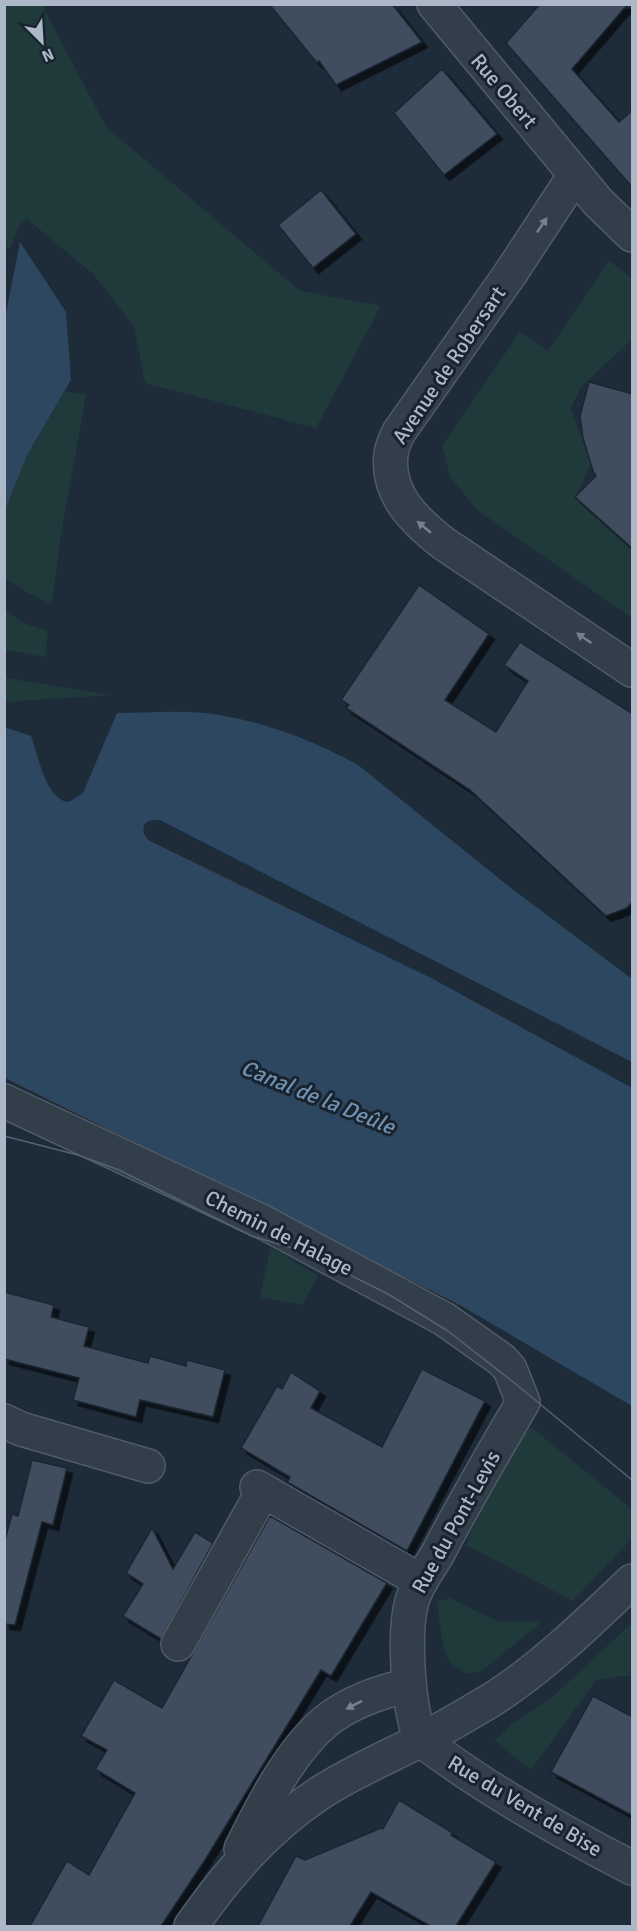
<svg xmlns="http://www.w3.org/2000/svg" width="637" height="1931" font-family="Signika,sans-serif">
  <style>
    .green { fill: #20393b }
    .water { fill: #2e4761 }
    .building { fill: #3f4e5f; stroke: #1a2531; stroke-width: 1.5; filter: url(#shadow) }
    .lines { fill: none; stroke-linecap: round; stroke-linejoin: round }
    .minor-casing { stroke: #505b68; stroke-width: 36 }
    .minor { stroke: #323e4a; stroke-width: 33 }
    .tram { stroke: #536272; stroke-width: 1.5 }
    .oneway { fill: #75818f }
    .labels { text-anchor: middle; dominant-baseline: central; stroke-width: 6; stroke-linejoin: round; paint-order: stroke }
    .street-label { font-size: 21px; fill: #acb8c7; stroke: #18232e }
    .water-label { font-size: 22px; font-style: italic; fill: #7191b2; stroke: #18232e }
  </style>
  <defs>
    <filter id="shadow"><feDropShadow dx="5.5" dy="5.5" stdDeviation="0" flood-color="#0009"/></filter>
  </defs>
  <rect width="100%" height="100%" fill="#1e2c3a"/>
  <g class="green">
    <polygon points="4,5 42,5 106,127 300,291 381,306 316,428 145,383 134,326 93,274 27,219 19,225 11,248 5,247"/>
    <polygon points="609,261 632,278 632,339 581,387 571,408 591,464 575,498 623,540 632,538 632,618 477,510 451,478 442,446 520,332 548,351"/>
    <polygon points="65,391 86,395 61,535 52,604 30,594 5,578 4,510 27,455"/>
    <polygon points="4,608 23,623 48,631 45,657 5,650"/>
    <polygon points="5,678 111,695 5,702"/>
    <polygon points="271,1247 318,1276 302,1305 260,1297"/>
    <polygon points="532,1428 632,1509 632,1538 573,1601 466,1545 509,1432"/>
    <polygon points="450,1598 499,1622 543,1621 482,1671 467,1674 450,1663 443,1647 437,1602"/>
    <polygon points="632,1623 632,1675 596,1680 531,1770 495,1741 513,1723 550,1699"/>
  </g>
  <g class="water">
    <polygon points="20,242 66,312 71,380 27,455 5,510 5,319"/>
    <path d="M117,713C150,713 186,709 219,715C268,723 315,741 358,765L511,888L632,979V1062L160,820C145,818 138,827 148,840L433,979L632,1088V1406L460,1305L5,1078L4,727L31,736C38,755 46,801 69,802L83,793Z"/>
  </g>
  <g class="building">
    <polygon points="269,4 392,4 422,42 336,85 319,61 317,63"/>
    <polygon points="540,4 628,4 572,69 619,122 633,110 633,188 506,43"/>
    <polygon points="442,69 497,134 444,175 394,113"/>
    <polygon points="321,190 356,234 313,268 278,225"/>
    <polygon points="589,382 633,394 633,549 575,497 596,476 593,471 583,438 580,416"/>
    <polygon points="419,585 489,634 445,700 496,732 528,681 504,665 520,642 633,714 633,901 627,908 606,916 470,790 346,708 349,705 341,700"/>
    <polygon points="4,1292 54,1305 51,1317 89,1327 84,1346 148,1363 150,1356 186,1366 187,1360 225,1370 213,1417 140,1400 136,1417 73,1400 79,1378 4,1359"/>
    <polygon points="422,1369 485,1401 407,1551 287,1482 290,1477 241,1448 277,1386 282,1389 291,1372 320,1391 311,1408 382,1447"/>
    <polygon points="32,1460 67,1468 53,1525 42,1522 15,1625 4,1624 4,1544 12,1514 18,1516"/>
    <polygon points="270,1516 387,1583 331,1676 321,1670 205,1860 161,1926 30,1926 67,1861 89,1875 135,1793 95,1769 107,1750 81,1736 114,1680 162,1708"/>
    <polygon points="152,1528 173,1569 195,1532 213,1543 161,1639 123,1616 143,1584 126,1573"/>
    <polygon points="593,1696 633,1717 633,1816 551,1772"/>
    <polygon points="399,1800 453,1833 451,1835 496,1862 456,1926 430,1926 371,1892 350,1926 258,1926 296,1856 305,1860 381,1828 383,1829"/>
  </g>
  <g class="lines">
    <defs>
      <g id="minor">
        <polyline points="434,4 598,202 632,235"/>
        <path d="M575,175L510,274L399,432C396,438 392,446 391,454C386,494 415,521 443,543L632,670"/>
        <path d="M4,1101L265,1223L444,1319L502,1360L510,1369L523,1402C494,1452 465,1501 438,1553C429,1569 417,1583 412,1601C403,1633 408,1709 421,1740"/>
        <polyline points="4,1421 21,1429 148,1466"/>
        <polyline points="257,1487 421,1581"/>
        <polyline points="178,1644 263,1491"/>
        <path d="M421,1740C487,1790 559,1830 632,1868"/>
        <path d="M241,1849C261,1808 290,1751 325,1722C349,1702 380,1692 409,1685"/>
        <path d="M191,1926C227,1875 264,1831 317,1795C348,1774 384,1759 417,1742C443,1729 468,1714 493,1699C544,1666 588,1623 632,1581"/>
      </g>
    </defs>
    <use href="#minor" class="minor-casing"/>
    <use href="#minor" class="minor"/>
    <polyline class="tram" points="4,1136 78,1155 119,1170 252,1236 302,1251 388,1294 448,1331 517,1385 632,1480"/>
  </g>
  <defs><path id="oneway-solid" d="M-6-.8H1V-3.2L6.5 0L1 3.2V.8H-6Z" transform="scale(1.5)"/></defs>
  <g class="oneway">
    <use href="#oneway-solid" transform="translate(542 225) rotate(-56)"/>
    <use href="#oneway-solid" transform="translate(424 527) rotate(-140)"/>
    <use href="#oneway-solid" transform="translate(584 638) rotate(-146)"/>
    <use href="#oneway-solid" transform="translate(354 1705) rotate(153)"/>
  </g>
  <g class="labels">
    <g class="street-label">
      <text transform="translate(504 91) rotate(50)">Rue Obert</text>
      <text transform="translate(449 365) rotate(-56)">Avenue de Robersart</text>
      <text transform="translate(279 1233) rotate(27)">Chemin de Halage</text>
      <text transform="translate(456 1522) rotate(-61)">Rue du Pont-Levis</text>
      <text transform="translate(525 1806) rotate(31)">Rue du Vent de Bise</text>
    </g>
    <g class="water-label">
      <text transform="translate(318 1097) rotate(22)">Canal de la Deûle</text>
    </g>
  </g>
  <rect width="637" height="1931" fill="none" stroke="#acb8c7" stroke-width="12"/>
  <g transform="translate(42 42) rotate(156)" stroke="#18232e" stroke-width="4.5" paint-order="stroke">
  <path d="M0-4.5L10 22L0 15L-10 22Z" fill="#acb8c7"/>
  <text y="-9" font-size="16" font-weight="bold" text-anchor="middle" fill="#acb8c7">N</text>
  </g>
</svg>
